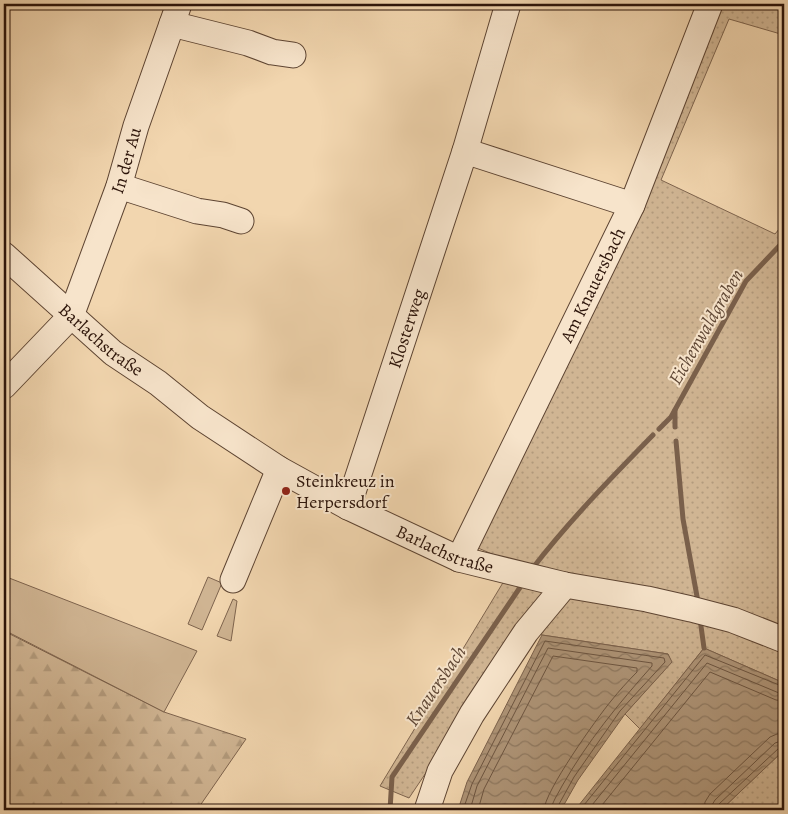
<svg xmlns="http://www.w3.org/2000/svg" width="788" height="814" font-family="Alegreya,serif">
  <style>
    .grass { fill: url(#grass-dots); stroke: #7e644e }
    .forest { fill: url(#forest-firs); stroke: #7e644e }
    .green { fill: #d0b593; stroke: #7e644e }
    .water { fill: url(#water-waves); stroke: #7a604b }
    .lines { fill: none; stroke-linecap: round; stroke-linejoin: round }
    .shore { stroke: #6c5440; stroke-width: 1 }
    .stream { stroke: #7a604b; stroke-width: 5 }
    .minor-casing { stroke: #5d4432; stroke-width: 27 }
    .minor { stroke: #f7e4cb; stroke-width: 25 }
    .poi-dot { fill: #8f2418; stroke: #f7e4cb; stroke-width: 2 }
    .labels { text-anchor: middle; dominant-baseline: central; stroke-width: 4; stroke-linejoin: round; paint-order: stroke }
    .street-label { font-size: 18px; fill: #2b1309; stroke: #f7e4cb }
    .poi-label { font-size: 18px; fill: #2b1309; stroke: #f7e4cb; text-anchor: start }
    .water-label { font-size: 19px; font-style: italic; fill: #5f4735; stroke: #f7e4cb }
  </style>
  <defs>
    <pattern id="grass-dots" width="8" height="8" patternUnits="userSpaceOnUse" patternTransform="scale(1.25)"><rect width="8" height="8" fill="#d0b593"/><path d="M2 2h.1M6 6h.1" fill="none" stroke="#b39b7d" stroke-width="1.8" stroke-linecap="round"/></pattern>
    <pattern id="forest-firs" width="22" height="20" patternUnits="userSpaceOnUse" patternTransform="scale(1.25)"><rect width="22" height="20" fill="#d0b593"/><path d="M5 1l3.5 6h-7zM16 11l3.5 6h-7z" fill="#b39b7d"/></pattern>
    <pattern id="water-waves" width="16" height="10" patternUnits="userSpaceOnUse" patternTransform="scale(1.25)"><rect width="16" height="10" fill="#ae9477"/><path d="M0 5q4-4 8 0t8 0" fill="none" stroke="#8e7860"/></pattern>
  </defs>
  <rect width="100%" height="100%" fill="#f2d6af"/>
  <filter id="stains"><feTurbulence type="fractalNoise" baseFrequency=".004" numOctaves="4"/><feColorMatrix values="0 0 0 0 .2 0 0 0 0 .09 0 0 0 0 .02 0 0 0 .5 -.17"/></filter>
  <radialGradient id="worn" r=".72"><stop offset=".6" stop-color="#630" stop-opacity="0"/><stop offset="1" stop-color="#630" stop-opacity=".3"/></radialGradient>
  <g class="grass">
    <polygon points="720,4 784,4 784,35 729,19 661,180 775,234 784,223 784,629 513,563 478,548"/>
    <polygon points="507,576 711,624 784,651 784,683 704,648 640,729 625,714 671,662 668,654 542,635 526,624 409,798 380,786"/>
    <polygon points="784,750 784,810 721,810"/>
  </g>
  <polygon class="forest" points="4,631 164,712 246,739 197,810 4,810"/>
  <g class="green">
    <polygon points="4,576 197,651 164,712 4,630"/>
    <polygon points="208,577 222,583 202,630 188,624"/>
    <polygon points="233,599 237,601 231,641 217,636"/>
  </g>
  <g class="water">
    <polygon points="542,635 668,654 672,662 625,714 578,780 561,810 458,810 467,782"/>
    <polygon points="704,648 784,683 784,750 721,810 575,810"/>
  </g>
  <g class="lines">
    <g class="shore">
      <polyline points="463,810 472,784 545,641 664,658 665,662 620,711 574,777 558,806 557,810"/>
      <path d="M470,810L477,786L548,648L652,663V666C619,703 587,742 562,786C558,794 552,802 551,810"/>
      <path d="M478,810L484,789L553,656L637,668V672C628,681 619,691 611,701C597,718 544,792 544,810"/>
      <polyline points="580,810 705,655 784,687"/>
      <polyline points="588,810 707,663 779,693 784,693"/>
      <polyline points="598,810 710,672 776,700 784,701"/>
      <polyline points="704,810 705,802 710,794 770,737 777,734 784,733"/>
      <polyline points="711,810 712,805 715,800 775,743 784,740"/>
      <polyline points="718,810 719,804 779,748 784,747"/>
    </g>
    <g class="stream">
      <polyline points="675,427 675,410"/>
      <polyline points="659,429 671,417 746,281 784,241"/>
      <polyline points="676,441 683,519 698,602"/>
      <path d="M532,569C569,521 611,478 653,435"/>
      <polyline points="700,619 704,648"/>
      <polyline points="390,810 392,777 523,583"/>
    </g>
    <defs>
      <g id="minor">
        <polyline points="172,24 248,43 272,52 293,55"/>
        <polyline points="465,151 632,205"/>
        <polyline points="119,186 197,211 223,215 241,221"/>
        <path id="s1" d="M4,255L113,353L158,383L200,417L279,469L348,507L459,559L565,585L647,599L691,609L733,620L784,640"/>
        <path id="s2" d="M4,386L71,316L119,186L136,126L179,4"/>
        <path id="s3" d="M348,507L465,151L508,4"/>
        <path id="s4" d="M459,559L632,205L710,4"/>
        <polyline points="233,580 279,469"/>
        <polyline points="427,810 440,771 472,714 526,632 565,585"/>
      </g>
    </defs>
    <use href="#minor" class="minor-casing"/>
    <use href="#minor" class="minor"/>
  </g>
  <circle class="poi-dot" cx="286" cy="491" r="5"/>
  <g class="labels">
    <g class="street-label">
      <text stroke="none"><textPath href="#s2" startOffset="262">In der Au</textPath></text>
      <text stroke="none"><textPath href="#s4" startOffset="305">Am Knauersbach</textPath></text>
      <text stroke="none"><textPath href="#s3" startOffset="188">Klosterweg</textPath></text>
      <text stroke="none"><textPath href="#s1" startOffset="129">Barlachstraße</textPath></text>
      <text stroke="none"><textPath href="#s1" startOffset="534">Barlachstraße</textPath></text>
    </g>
    <g class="poi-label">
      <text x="296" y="481">Steinkreuz in<tspan x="296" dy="21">Herpersdorf</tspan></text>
    </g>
    <g class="water-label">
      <text transform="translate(706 327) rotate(-60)">Eichenwaldgraben</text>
      <text transform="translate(436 686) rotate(-56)">Knauersbach</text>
    </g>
  </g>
  <rect width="788" height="814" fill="none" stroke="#f2d6af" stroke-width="20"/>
  <rect x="5" y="5" width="778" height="804" fill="none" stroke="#2b1309" stroke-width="2.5"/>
  <rect x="10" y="10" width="768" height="794" fill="none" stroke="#2b1309"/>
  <rect width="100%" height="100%" filter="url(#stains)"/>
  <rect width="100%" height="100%" fill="url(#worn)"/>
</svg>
